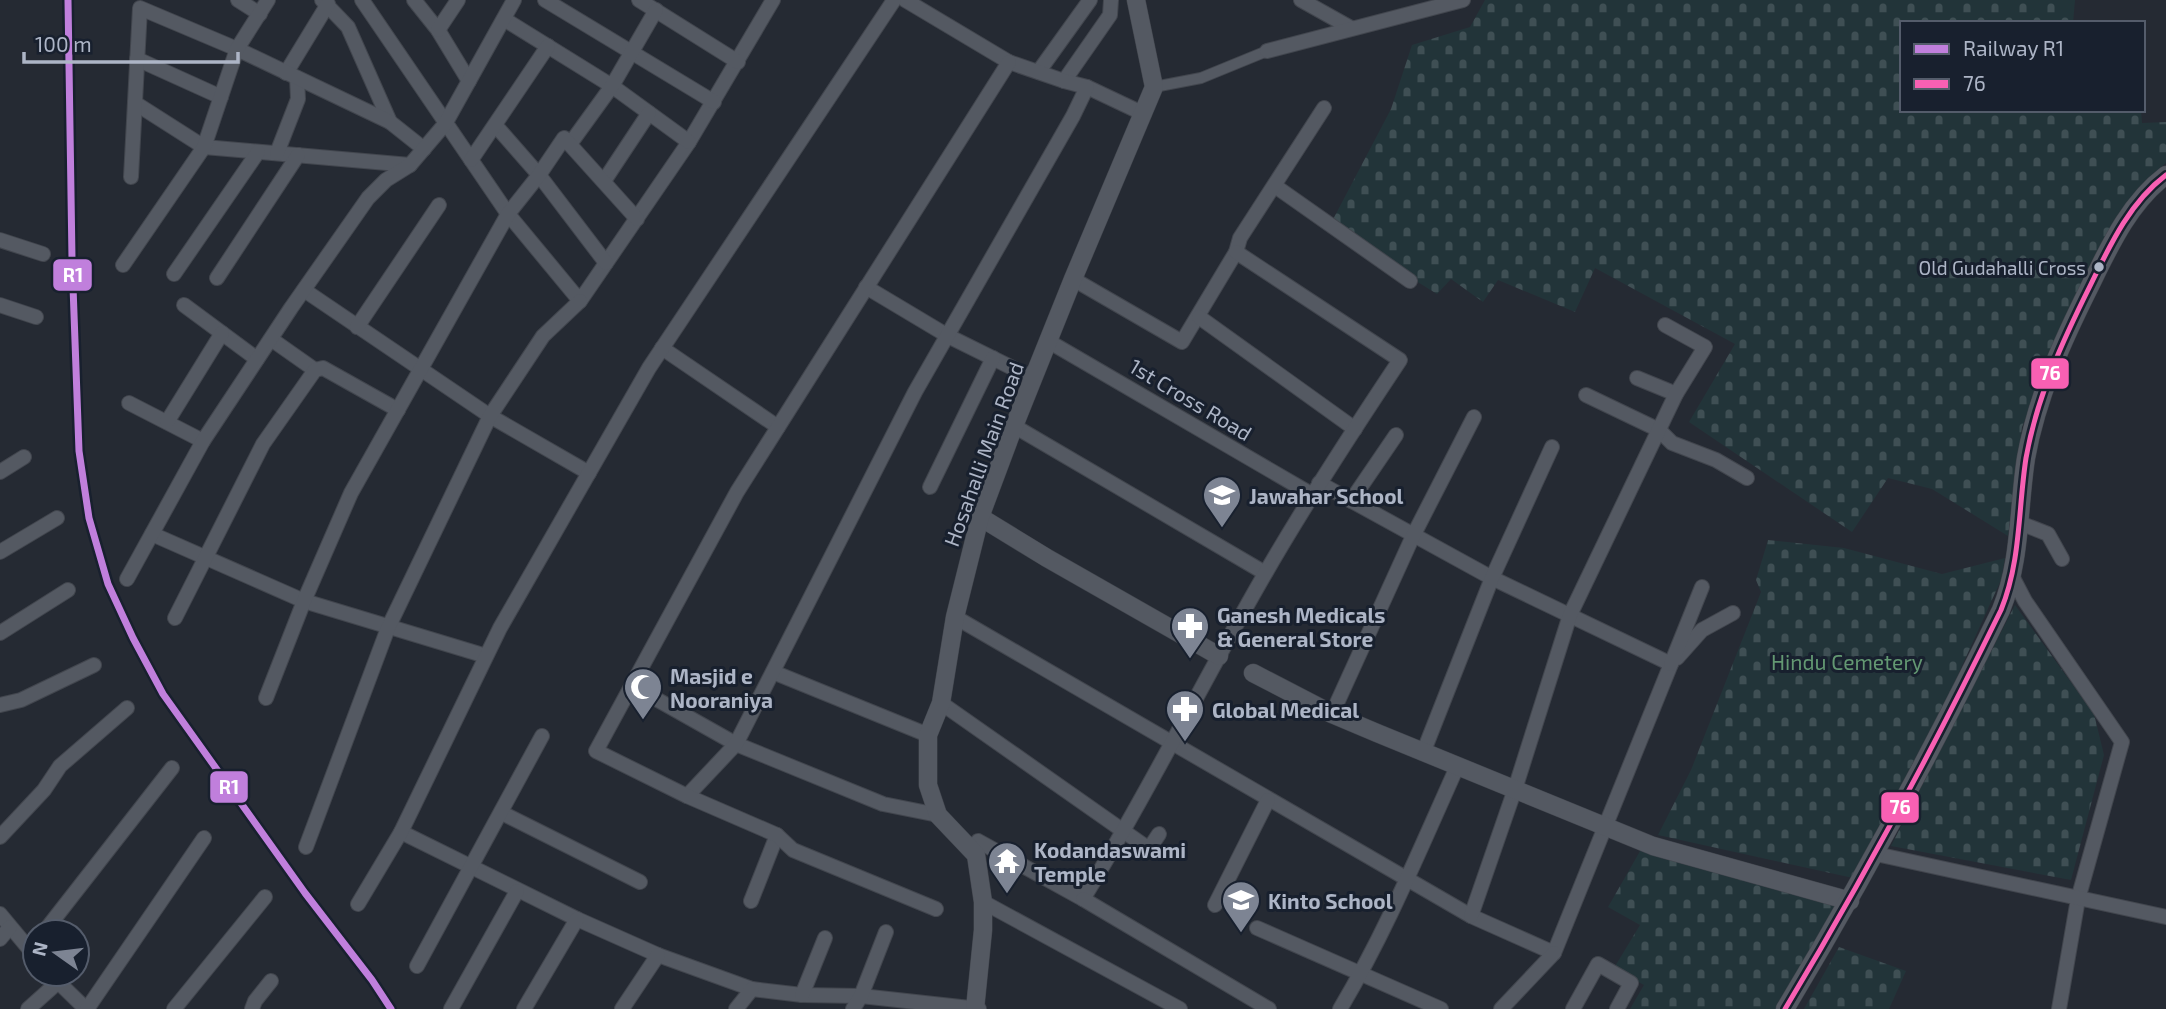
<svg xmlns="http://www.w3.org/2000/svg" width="2166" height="1009" font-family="'Exo 2',sans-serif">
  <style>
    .cemetery { fill: url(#cemetery-stones) }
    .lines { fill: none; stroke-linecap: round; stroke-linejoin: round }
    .pedestrian-casing { stroke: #42464e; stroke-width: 12 }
    .minor-casing { stroke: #42464e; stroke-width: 16 }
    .tertiary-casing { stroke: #42464e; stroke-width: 19 }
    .pedestrian { stroke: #545962; stroke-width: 10 }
    .minor { stroke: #545962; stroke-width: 14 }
    .tertiary { stroke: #545962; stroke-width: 18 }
    .bus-1-casing { stroke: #18202e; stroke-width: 10 }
    .bus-1 { stroke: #f860b3; stroke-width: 5 }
    .rail-1-casing { stroke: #18202e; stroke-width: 12 }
    .rail-1 { stroke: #c07fdc; stroke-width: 7 }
    .bus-dot { fill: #adb5c6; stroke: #18202e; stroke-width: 2.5 }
    .labels { text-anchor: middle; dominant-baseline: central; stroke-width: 6; stroke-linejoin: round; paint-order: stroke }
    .bus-label { font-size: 19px; fill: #adb5c6; stroke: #18202e; text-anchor: end }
    .street-label { font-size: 21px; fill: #adb5c6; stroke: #18202e }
    .poi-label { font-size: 21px; font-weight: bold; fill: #adb5c6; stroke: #18202e; text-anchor: start }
    .park-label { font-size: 21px; fill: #639872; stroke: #18202e }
    .line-badge { stroke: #18202e; stroke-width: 2.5 }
    .badge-label { font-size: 19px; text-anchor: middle; font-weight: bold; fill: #fff }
  </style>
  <defs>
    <pattern id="cemetery-stones" width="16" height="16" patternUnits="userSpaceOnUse" patternTransform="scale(1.75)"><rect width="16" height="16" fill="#223439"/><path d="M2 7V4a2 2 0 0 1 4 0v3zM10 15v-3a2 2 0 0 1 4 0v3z" fill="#3f4f54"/></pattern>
  </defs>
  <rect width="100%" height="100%" fill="#252a33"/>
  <g class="cemetery">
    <polygon points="1485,0 2075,0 2073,23 1902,23 1902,110 2141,110 2142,123 2166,122 2166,163 2160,168 2121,215 2095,258 2022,427 2008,536 1932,489 1888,478 1852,532 1689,422 1735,344 1595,268 1575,312 1498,280 1483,302 1451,279 1437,294 1329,227 1391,109 1412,45 1470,27"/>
    <polygon points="1768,540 1844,548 1942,574 2005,558 2001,580 1951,690 1853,878 1658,835 1691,770 1761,592 1756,580"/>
    <polygon points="2015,605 2094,714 2104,755 2071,880 1891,846"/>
    <polygon points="1643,846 1838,904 1777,1009 1630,1009 1644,985 1614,968 1640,925 1608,907"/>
    <polygon points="1839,947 1906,971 1889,1009 1804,1009"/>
  </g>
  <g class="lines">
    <defs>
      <polyline id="pedestrian" points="1154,87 1201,78 1267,51"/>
      <g id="minor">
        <polyline points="238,0 260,14"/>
        <polyline points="322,0 348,27 390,122"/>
        <polyline points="362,0 508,214 580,301 689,142 773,0"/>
        <polyline points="414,0 438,30 469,81"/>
        <polyline points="545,0 714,102"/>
        <polyline points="639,0 738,62"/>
        <polyline points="1301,0 1351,28"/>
        <polyline points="504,19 612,86 689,142"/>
        <polyline points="438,30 458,0"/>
        <polyline points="1267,51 1463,0"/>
        <polyline points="137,59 221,97"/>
        <polyline points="1039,71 1090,0"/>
        <polyline points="286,73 328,4"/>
        <polyline points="1064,81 1110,15 1111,0"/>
        <polyline points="1087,87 1144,114"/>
        <polyline points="135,103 204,147 410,165"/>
        <polyline points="496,126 539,175 606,263"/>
        <polyline points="570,144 612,86 656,10"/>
        <polyline points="277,153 298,99 297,78"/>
        <polyline points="471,160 548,46"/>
        <polyline points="131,177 140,8 237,49 390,122 424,149"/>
        <polyline points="604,181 649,113"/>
        <polyline points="1275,186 1410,281"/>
        <polyline points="0,240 43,254"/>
        <polyline points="123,265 204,147 237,49 268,0"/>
        <polyline points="174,274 258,152"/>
        <polyline points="217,278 298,155"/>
        <polyline points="1073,279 1182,342 1236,252 1240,238 1324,108"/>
        <polyline points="866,287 948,336 1033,378"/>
        <polyline points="304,290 490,416 589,473"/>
        <polyline points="0,305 36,317"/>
        <polyline points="184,305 257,359"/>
        <polyline points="1199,317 1355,429"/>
        <polyline points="357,327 439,205"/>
        <polyline points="271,339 315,370"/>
        <polyline points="1048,341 1311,494"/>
        <polyline points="662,348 778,427"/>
        <polyline points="1637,378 1676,394"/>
        <polyline points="1586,395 1659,430 1672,443 1716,460 1747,478"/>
        <polyline points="129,403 203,441"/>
        <polyline points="167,422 222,333"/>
        <polyline points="1014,426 1265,573"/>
        <polyline points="0,472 24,457"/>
        <polyline points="930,487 993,358"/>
        <polyline points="1351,501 1396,435"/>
        <polyline points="2020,523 2048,534 2062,559"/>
        <polyline points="152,534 304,601 486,656"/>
        <polyline points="0,552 57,518"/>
        <polyline points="2013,578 2025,601 2122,742 2078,899 2059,1009"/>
        <polyline points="127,579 203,441 291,308 368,198 386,180 410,165 445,124 514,0"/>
        <polyline points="955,617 1471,916 1554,953 1671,664 1492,578 1319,483"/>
        <polyline points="175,618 263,444 315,370 323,368 398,410"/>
        <polyline points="0,633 68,590"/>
        <polyline points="1677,658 1702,630 1733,613"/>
        <polyline points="1671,664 1702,587"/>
        <polyline points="773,672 928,735"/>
        <polyline points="633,686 736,744 883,804 938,815"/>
        <polyline points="266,698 304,601 351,493 508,214 539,175 564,138 637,219"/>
        <polyline points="941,703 1149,849 1159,834"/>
        <polyline points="0,705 21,700 94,665"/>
        <polyline points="1332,714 1413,536 1474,417"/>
        <polyline points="1423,753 1492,578 1552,447"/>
        <polyline points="687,796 736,744 915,392 1073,116 1087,87 1064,81 1009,62 905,0"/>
        <polyline points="502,813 640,882"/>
        <polyline points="401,832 577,919 658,955 752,989 802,995 861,996 979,1009"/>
        <polyline points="0,837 44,790 60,766 127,708"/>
        <polyline points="306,847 388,628 490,416 543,336 580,301"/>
        <polyline points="1876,854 2166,917"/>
        <path d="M976,855L978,841L1083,899C1147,795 1201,685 1262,579C1305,504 1352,432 1400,360L1236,252"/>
        <polyline points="1083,899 1269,1009"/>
        <polyline points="751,901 777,835"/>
        <polyline points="983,902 1180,1009"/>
        <polyline points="358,904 401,832 500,628 649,368 894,0"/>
        <polyline points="1215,905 1268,800"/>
        <polyline points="936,909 793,850 777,835 687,796 596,751 737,492 1009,62"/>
        <polyline points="0,914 35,956"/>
        <polyline points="1471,916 1515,789 1570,615 1676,394 1705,347 1665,325"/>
        <polyline points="1257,928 1441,1009"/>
        <polyline points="44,932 172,768"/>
        <polyline points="0,939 10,927"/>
        <polyline points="417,966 542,736"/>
        <polyline points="50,974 86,1009"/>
        <polyline points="802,995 825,938"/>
        <polyline points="28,1009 57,983"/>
        <polyline points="87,1009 204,838"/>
        <polyline points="174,1009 265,897"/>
        <polyline points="252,1009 255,1001 271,981"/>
        <polyline points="451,1009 517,891"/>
        <polyline points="524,1009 577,919"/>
        <polyline points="622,1009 658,955"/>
        <polyline points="736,1009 752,989"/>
        <polyline points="853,1009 861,996 886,932"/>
        <path d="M1340,1009C1386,932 1420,849 1457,767"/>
        <polyline points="1501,1009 1554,953"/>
        <polyline points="1573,1009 1598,964 1631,983 1617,1009"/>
      </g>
      <g id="tertiary">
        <polyline points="980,517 1047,558 1219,656"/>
        <polyline points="1253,673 1332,714 1377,733 1653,846 1850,901"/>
        <polyline points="975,1009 983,930 983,902 976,855 938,815 928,785 928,735 941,703 955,617 980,517 1014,426 1073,279 1154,87 1136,0"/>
        <path d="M1785,1009C1864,878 1934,747 2001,610C2021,561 2018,510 2026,458C2037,396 2063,340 2091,284C2110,245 2130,202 2166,175"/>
      </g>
    </defs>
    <use href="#pedestrian" class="pedestrian-casing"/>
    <use href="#minor" class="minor-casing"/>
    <use href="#tertiary" class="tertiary-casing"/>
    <use href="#pedestrian" class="pedestrian"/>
    <use href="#minor" class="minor"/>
    <use href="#tertiary" class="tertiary"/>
    <defs>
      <path id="bus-1" d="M1785,1009C1864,878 1934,747 2001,610C2021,561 2018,510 2026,458C2037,396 2063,340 2091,284C2110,245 2130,202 2166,175"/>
    </defs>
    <use href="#bus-1" class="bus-1-casing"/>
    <use href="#bus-1" class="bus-1"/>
    <defs>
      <polyline id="rail-1" points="68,0 72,259 79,451 89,518 108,584 133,638 163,694 305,893 372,980 391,1009"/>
    </defs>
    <use href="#rail-1" class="rail-1-casing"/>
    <use href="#rail-1" class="rail-1"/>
  </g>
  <defs>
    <symbol id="school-pin" viewBox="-11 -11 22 30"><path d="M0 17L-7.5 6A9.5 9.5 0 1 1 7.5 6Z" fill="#7d8493" stroke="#18202e"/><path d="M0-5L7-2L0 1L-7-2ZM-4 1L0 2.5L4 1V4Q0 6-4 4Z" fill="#fff"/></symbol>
    <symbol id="pharmacy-pin" viewBox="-11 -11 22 30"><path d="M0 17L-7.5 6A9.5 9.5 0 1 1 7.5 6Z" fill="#7d8493" stroke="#18202e"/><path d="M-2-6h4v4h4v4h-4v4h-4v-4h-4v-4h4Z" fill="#fff"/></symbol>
    <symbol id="mosque-pin" viewBox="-11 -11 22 30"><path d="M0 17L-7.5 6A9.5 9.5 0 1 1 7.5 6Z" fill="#7d8493" stroke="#18202e"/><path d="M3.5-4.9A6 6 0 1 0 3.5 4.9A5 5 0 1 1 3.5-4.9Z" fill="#fff"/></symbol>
    <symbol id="temple-pin" viewBox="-11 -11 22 30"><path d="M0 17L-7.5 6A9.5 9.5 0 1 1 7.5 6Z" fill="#7d8493" stroke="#18202e"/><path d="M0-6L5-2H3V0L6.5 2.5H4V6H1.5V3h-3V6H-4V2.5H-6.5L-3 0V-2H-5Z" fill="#fff"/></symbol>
  </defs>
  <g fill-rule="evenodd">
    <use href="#school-pin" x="1200" y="473" width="44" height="60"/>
    <use href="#pharmacy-pin" x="1168" y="604" width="44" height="60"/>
    <use href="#mosque-pin" x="621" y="665" width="44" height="60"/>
    <use href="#pharmacy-pin" x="1163" y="687" width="44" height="60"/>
    <use href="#temple-pin" x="985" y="839" width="44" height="60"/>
    <use href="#school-pin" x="1219" y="878" width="44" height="60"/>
  </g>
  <circle class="bus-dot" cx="2099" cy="267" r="6"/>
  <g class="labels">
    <g class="bus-label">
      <text x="2086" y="267">Old Gudahalli Cross</text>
    </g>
    <g class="street-label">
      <text transform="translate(1191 399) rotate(31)">1st Cross Road</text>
      <text transform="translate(983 454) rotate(-70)">Hosahalli Main Road</text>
    </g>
    <g class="poi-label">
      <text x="1249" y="495">Jawahar School</text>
      <text x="1217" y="614">Ganesh Medicals<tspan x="1217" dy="24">&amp; General Store</tspan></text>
      <text x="670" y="675">Masjid e<tspan x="670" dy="24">Nooraniya</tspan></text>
      <text x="1212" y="709">Global Medical</text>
      <text x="1034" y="849">Kodandaswami<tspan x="1034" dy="24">Temple</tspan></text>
      <text x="1268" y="900">Kinto School</text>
    </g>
    <g class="park-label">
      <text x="1847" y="661">Hindu Cemetery</text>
    </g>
  </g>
  <g class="line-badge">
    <rect x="52" y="258" width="41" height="34" rx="7" fill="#c07fdc"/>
    <rect x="2030" y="357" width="40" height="33" rx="7" fill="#f860b3"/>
    <rect x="209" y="770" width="40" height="34" rx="7" fill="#c07fdc"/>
    <rect x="1880" y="791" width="40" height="33" rx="7" fill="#f860b3"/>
  </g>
  <g class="badge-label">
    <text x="73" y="282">R1</text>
    <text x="2050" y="380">76</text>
    <text x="229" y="794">R1</text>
    <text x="1900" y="814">76</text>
  </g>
  <rect x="1900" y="21" width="245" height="91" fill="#18202e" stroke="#545c6b" stroke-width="2"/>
  <rect x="1914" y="44" width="35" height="10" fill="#c07fdc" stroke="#545c6b" stroke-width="2"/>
  <text x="1963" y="56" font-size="21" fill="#adb5c6">Railway R1</text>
  <rect x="1914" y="79" width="35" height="10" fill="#f860b3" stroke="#545c6b" stroke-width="2"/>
  <text x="1963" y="91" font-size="21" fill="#adb5c6">76</text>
  <g transform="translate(56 953) rotate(284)"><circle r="33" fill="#18202e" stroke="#545c6b" stroke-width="2"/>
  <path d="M0-5L12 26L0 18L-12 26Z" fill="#7d8493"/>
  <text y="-10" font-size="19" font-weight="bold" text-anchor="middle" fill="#adb5c6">N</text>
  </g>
  <path d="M24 52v10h214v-10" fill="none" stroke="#adb5c6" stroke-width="3.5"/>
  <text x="35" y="52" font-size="21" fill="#adb5c6" stroke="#18202e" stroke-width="5" paint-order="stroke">100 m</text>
</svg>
